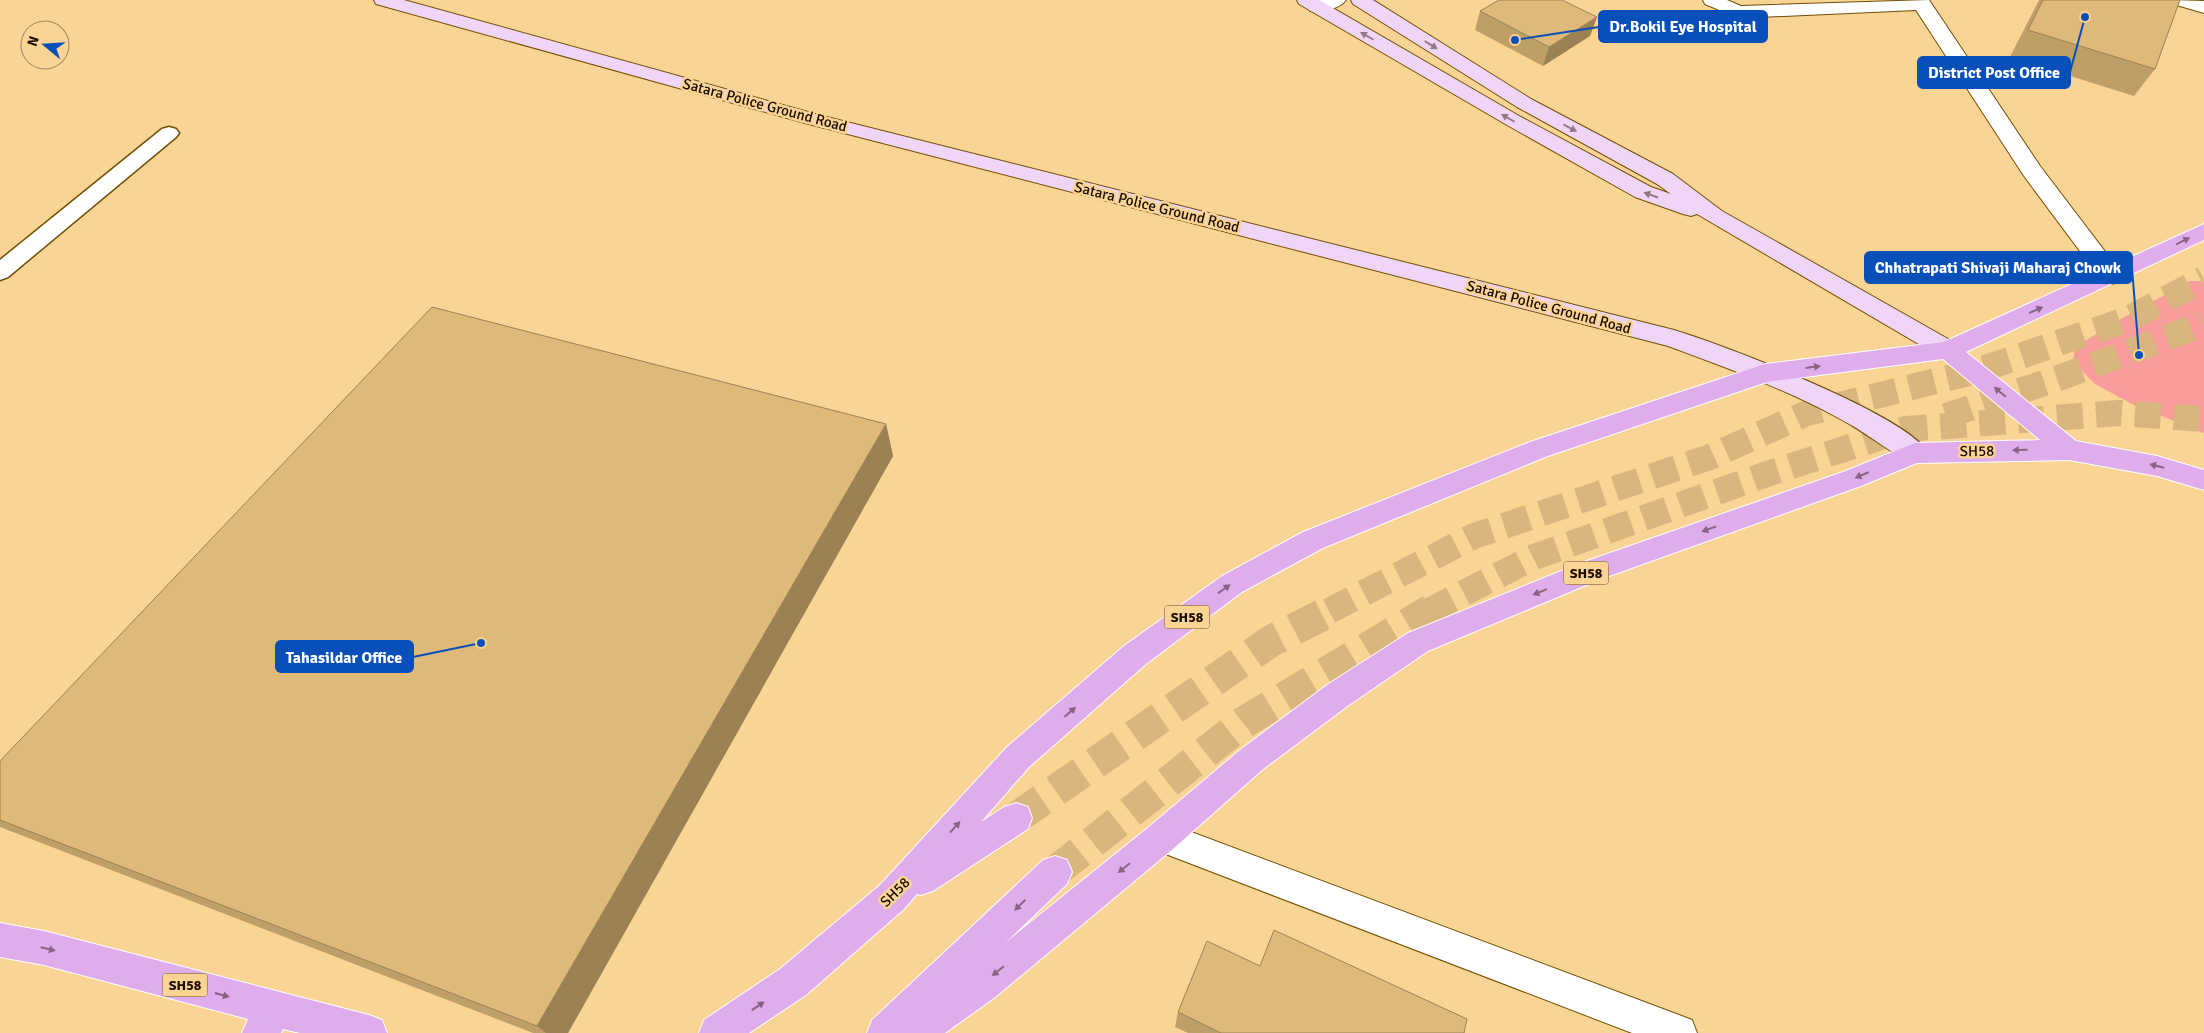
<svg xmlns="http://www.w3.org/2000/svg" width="2204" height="1033" font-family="Signika,sans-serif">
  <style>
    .green { fill: #f99c9c }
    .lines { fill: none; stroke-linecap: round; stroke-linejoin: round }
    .primary-tunnel-far1 { stroke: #d8b67e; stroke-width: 26; stroke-dasharray: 26 13; stroke-linecap: butt }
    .primary-tunnel { stroke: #d8b67e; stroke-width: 32; stroke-dasharray: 32 16; stroke-linecap: butt }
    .lane-casing { stroke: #704f04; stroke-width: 3 }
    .street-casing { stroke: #704f04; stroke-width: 2 }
    .secondary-casing { stroke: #704f04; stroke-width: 2 }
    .primary-casing { stroke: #fff; stroke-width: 2 }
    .lane { fill: #fff; fill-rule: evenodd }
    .street { fill: #fff; fill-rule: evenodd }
    .secondary { fill: #f0d6f6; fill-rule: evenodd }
    .primary { fill: #e0adec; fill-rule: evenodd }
    .wall { fill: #bf9f68 }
    .shaded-wall { fill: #9b8255 }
    .building { fill: #deb979; stroke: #9b8255 }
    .oneway { fill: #8f7b87 }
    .oneway2 { fill: #866482 }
    .labels { text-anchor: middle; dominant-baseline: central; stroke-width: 5; stroke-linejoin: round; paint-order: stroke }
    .shield { fill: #fad494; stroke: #5c472c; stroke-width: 1 }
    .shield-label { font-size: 14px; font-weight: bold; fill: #190b00 }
    .street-label { font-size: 15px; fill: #190b00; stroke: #fad494 }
    .leader { fill: none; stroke: #084fb9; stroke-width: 2 }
    .callout-dot { fill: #084fb9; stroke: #fad494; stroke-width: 2 }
    .callout { fill: #084fb9; stroke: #084fb9; stroke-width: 2 }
    .callout-label { font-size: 16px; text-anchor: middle; font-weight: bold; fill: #fff }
  </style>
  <rect width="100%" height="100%" fill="#fad494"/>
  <polygon class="green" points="2190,281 2204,281 2204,433 2134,405 2095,384 2073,362 2075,348 2108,326"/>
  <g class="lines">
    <g class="primary-tunnel-far1">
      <polyline points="1946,416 2059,378 2198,326 2204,322"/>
      <polyline points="1329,611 1474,536 1710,457 1807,413 1977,371 2128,319 2204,279"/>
      <polyline points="1429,611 1534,557 1773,472 1906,429 2119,413 2204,419"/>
    </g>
    <g class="primary-tunnel">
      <polyline points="1016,818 1271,641 1332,610"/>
      <polyline points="1055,872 1244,722 1431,610"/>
    </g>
    <defs>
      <polygon id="lane" points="169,127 176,129 179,133 176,137 8,277 0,280 0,260 162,129"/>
      <g id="street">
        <path d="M1319,0H1346C1340,9 1320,13 1310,11L1308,7L1310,3Z"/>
        <polygon points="1703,0 1727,0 1741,6 1929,0 2040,166 2119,270 2123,276 2119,282 2111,284 2103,282 2024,176 1916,10 1738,18 1705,4"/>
        <polygon points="2171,0 2204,1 2204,13 2173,4"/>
        <polygon points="1162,821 1679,1015 1692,1020 1697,1033 1632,1033 1150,848 1146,837 1150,826"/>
      </g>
      <g id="secondary">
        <path d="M374,0H404L819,115L1674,330C1721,344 1908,415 1928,453L1924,460C1921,461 1917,463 1913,463C1903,461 1864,432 1851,425C1794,392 1730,369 1668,346L805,123L376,4Z"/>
        <polygon points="1297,0 1319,0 1521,117 1651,187 1671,194 1657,184 1517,107 1353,4 1351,0 1373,0 1531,99 1673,174 1722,211 1957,344 1960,350 1957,356 1948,359 1939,356 1697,214 1691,216 1683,214 1635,197 1507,125 1299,4"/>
      </g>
      <g id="primary">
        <polygon points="2204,224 2204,240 1966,352 2076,441 2157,456 2204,470 2204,490 2157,476 2069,460 1917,463 1861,486 1601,579 1428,651 1349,705 1262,770 1174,848 994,998 945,1033 867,1033 872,1020 1043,860 1055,856 1067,860 1072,872 1067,884 1005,943 1150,826 1240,750 1327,685 1408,633 1581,563 1843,472 1915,443 2040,440 1943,359 1767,382 1548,456 1323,548 1242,592 1146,664 1029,767 981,822 1004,807 1016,803 1028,807 1032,818 1028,829 933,891 921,895 917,894 904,909 806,995 749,1033 699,1033 704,1020 780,969 880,885 1007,747 1124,646 1222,576 1303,532 1530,442 1765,364 1944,342"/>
        <polygon points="0,923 44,931 369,1015 382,1020 387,1033 300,1033 283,1029 281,1033 242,1033 248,1019 44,965 0,957"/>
      </g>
    </defs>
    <use href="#lane" class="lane-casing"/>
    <use href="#street" class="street-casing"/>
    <use href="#secondary" class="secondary-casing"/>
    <use href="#primary" class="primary-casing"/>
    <use href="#lane" class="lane"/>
    <use href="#street" class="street"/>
    <use href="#secondary" class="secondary"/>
    <use href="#primary" class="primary"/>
  </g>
  <g class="wall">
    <polygon points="2039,0 2180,0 2155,69 2134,96 2010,57"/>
    <polygon points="1480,11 1597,17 1590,36 1543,66 1475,30"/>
    <polygon points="886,424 893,456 568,1033 533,1033 0,827 0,761"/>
    <polygon points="1260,966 1464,1033 1188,1033 1175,1027 1178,1012"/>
  </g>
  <g class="shaded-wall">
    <polygon points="1597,17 1590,36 1543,66 1549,47"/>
    <polygon points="886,424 893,456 568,1033 546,1033 537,1026"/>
  </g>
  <g class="building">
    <polygon points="1499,0 1562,0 1597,17 1549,47 1480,11"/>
    <polygon points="2043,0 2180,0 2155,69 2028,30"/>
    <polygon points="432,307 886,424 537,1026 0,820 0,761"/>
    <polygon points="1274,930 1467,1019 1464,1033 1221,1033 1178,1012 1207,941 1260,966"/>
  </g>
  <defs><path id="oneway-solid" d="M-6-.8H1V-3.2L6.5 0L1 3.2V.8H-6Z" transform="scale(1.25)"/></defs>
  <g class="oneway">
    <use href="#oneway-solid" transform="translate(1367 36) rotate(-150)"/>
    <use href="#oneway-solid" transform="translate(1431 45) rotate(32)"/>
    <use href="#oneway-solid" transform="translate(1508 118) rotate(-150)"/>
    <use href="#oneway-solid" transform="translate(1570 128) rotate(28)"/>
    <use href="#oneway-solid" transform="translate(1651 195) rotate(-161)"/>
  </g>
  <g class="oneway2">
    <use href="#oneway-solid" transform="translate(2183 241) rotate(-26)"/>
    <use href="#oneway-solid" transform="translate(2036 310) rotate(-24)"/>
    <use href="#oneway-solid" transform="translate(1813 367) rotate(-7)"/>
    <use href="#oneway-solid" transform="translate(2000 392) rotate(-140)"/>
    <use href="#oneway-solid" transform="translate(2020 450) rotate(179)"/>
    <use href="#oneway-solid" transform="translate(2157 466) rotate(-166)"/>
    <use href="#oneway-solid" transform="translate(1862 475) rotate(157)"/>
    <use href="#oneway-solid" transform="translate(1709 529) rotate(161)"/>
    <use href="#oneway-solid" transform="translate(1224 589) rotate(-36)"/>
    <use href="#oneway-solid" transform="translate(1540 592) rotate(158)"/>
    <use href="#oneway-solid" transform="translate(1070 712) rotate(-41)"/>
    <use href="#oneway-solid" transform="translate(955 827) rotate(-48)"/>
    <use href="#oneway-solid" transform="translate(1124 868) rotate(141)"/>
    <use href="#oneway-solid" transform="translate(1020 905) rotate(136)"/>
    <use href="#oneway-solid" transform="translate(48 949) rotate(13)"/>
    <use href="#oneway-solid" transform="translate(998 971) rotate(141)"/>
    <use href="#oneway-solid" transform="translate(222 995) rotate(15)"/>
    <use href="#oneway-solid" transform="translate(758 1006) rotate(-34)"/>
  </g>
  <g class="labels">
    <g class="shield">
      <rect x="1563.5" y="561.5" width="45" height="23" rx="4"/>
      <rect x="1164.5" y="605.5" width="45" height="23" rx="4"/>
      <rect x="162.5" y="973.5" width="45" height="23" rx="4"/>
    </g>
    <g class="shield-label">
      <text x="1586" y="573">SH58</text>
      <text x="1187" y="617">SH58</text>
      <text x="185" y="985">SH58</text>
    </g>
    <g class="street-label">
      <text transform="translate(765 105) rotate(15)">Satara Police Ground Road</text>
      <text transform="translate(1157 207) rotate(14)">Satara Police Ground Road</text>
      <text transform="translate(1549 307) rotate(15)">Satara Police Ground Road</text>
      <text transform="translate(1977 451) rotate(-1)">SH58</text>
      <text transform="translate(895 892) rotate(-45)">SH58</text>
    </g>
  </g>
  <path class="leader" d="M1515 40L1599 27M2085 17L2070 72M2139 355L2132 268M481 643L413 657"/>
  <g class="callout-dot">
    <circle cx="1515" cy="40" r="5"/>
    <circle cx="2085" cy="17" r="5"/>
    <circle cx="2139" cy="355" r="5"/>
    <circle cx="481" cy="643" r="5"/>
  </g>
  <g class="callout">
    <rect x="1599" y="11" width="168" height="31" rx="5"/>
    <rect x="1918" y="57" width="152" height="31" rx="5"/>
    <rect x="1865" y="252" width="267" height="31" rx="5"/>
    <rect x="276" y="641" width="137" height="31" rx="5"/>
  </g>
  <g class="callout-label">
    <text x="1683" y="32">Dr.Bokil Eye Hospital</text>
    <text x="1994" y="78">District Post Office</text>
    <text x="1998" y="273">Chhatrapati Shivaji Maharaj Chowk</text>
    <text x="344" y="663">Tahasildar Office</text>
  </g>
  <g transform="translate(45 45) rotate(288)"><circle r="24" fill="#fad494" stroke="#a08459"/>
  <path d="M0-4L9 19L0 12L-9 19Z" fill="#084fb9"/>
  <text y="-8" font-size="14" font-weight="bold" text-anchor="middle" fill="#190b00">N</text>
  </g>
</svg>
